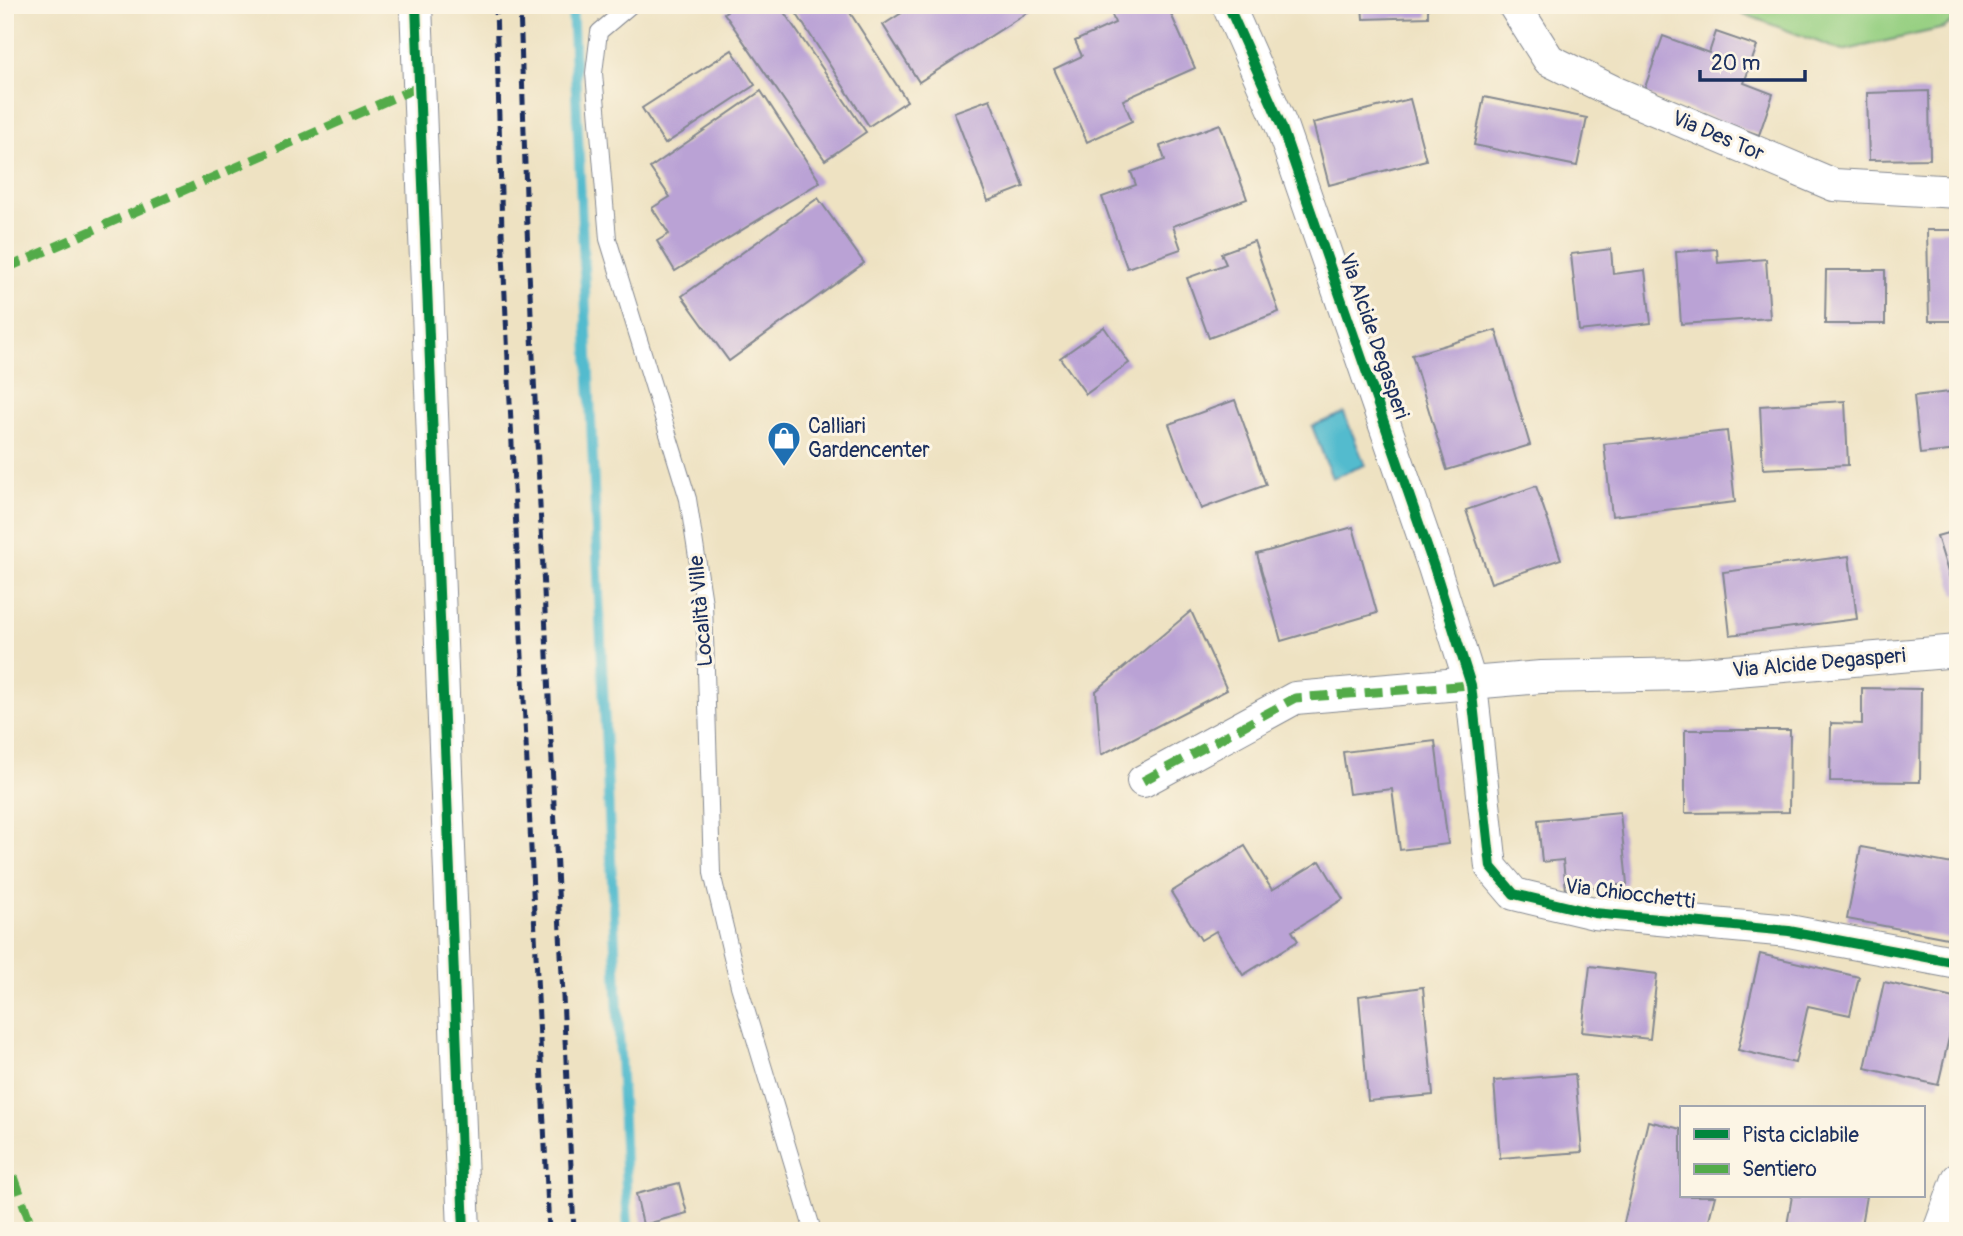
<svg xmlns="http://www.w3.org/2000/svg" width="1963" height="1236" font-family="Pangolin,sans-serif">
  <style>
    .green { fill: #98d083; stroke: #5a8070; stroke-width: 2 }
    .water { fill: #52bbce; stroke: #367596; stroke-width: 2 }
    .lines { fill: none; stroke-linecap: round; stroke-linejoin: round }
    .stream { stroke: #52bbce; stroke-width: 10 }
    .building { fill: #baa2d5 }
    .lane-casing { stroke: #848890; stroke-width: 18 }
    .street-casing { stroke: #848890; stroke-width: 34 }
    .lane { stroke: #fff; stroke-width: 16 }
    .street { stroke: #fff; stroke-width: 32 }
    .rail { stroke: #1b2f5e; stroke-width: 5; stroke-dasharray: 10 5; stroke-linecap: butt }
    .quiet { stroke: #52ab49; stroke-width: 9; stroke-dasharray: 18 9; stroke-linecap: butt }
    .cycleway-casing { stroke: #fcf5e5; stroke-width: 15 }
    .cycleway { stroke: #00873e; stroke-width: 10 }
    .labels { text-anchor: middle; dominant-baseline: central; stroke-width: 6; stroke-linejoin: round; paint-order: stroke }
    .street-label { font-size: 21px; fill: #1b2f5e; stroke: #fcf5e5 }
    .poi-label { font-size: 21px; fill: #1b2f5e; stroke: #fcf5e5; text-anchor: start }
  </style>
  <rect width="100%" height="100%" fill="#fcf5e5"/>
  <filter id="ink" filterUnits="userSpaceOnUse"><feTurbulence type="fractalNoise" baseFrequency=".0143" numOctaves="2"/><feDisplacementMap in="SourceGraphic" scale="14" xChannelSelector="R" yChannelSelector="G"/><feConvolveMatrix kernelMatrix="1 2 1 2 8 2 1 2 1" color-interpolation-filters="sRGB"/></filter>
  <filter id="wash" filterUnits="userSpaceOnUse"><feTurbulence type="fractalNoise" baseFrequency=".00686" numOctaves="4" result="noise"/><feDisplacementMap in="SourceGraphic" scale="28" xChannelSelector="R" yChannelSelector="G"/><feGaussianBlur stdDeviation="1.57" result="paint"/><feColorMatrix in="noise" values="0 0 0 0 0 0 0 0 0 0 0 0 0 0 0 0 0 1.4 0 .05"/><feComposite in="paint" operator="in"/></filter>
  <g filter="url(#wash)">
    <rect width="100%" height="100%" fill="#eee2c2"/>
    <polygon class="green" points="1720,5 1958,5 1958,17 1944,28 1842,51"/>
    <polygon class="water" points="1344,413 1365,465 1332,478 1312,426"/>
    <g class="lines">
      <polyline class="stream" points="572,5 628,1231"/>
    </g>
    <g id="blocks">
      <g class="building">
        <polygon points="735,5 779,5 866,132 825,160 724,13"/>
        <polygon points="791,5 845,5 907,101 869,126"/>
        <polygon points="914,5 1039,5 919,82 883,25"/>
        <polygon points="1114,5 1167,5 1195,68 1123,100 1132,121 1087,142 1054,69 1082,56 1075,41 1115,23 1109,7"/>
        <polygon points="1362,5 1428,5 1428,17 1363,19"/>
        <polygon points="1716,32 1757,46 1744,83 1773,94 1759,135 1643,93 1663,36 1709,53"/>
        <polygon points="732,50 755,85 665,144 642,108"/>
        <polygon points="761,91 820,182 675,271 657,241 669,234 652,208 670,197 650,168"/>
        <polygon points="1929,91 1930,159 1869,160 1867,93"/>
        <polygon points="1484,97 1587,118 1577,166 1474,145"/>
        <polygon points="990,99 1024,187 988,201 954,112"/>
        <polygon points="1410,99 1426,160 1329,185 1313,123"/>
        <polygon points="1220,124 1247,199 1173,226 1181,249 1127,268 1102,197 1136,185 1131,172 1165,160 1160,146"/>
        <polygon points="818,198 864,263 729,361 682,296"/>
        <polygon points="1927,230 1958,230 1958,321 1929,321"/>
        <polygon points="1254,241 1279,312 1209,338 1187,278 1226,264 1221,253"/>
        <polygon points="1611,249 1613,274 1645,270 1651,323 1579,331 1571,254"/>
        <polygon points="1717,249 1718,263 1766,259 1770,318 1681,324 1676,252"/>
        <polygon points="1826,270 1885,270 1885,324 1825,324"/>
        <polygon points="1104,327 1129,363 1086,394 1060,358"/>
        <polygon points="1496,330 1530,445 1447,470 1412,355"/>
        <polygon points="1958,391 1958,450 1920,454 1914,396"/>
        <polygon points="1235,400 1266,485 1201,509 1169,424"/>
        <polygon points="1845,401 1848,465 1763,469 1760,406"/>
        <polygon points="1727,431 1735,502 1612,516 1604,444"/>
        <polygon points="1536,486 1561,559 1491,583 1466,510"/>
        <polygon points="1353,527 1377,613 1281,641 1257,554"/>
        <polygon points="1958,530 1958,594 1955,595 1937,536"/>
        <polygon points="1849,556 1857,619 1730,635 1723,572"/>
        <polygon points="1191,611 1227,690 1101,755 1096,691"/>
        <polygon points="1862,688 1921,689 1920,782 1830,781 1831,723 1862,724"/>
        <polygon points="1685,730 1790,730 1789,812 1685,813"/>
        <polygon points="1435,741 1448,844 1400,850 1392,789 1349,794 1343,752"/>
        <polygon points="1620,812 1627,884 1566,890 1563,860 1542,862 1538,820"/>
        <polygon points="1245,846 1272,890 1320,861 1343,899 1292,931 1298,941 1243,975 1216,931 1201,940 1171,892"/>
        <polygon points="1861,847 1958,865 1958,940 1847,919"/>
        <polygon points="1760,954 1859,977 1850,1015 1808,1006 1795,1063 1738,1050"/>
        <polygon points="1590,966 1657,974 1650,1039 1582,1032"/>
        <polygon points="1884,982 1958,999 1938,1085 1865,1068"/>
        <polygon points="1423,987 1433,1095 1368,1101 1359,996"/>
        <polygon points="1575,1074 1582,1152 1500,1158 1494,1081"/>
        <polygon points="1648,1121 1681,1129 1681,1196 1715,1196 1706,1231 1622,1231"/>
        <polygon points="679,1183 687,1213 643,1225 636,1194"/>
        <polygon points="1792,1196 1866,1196 1860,1231 1786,1231"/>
      </g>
    </g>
  </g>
  <g filter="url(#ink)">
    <use href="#blocks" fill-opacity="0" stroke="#848890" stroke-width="2"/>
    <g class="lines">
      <defs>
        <polyline id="lane" points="631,5 599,32 594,73 608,239 688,499 704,603 712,873 739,986 813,1231"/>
        <g id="street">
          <polyline points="416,5 464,1231"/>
          <polyline points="1228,5 1281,125 1434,567 1471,685 1491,867 1514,894 1594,913 1789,931 1958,963"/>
          <polyline points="1514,5 1549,60 1616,93 1834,185 1958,192"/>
          <polyline points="1143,781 1295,698 1541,677 1690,674 1958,651"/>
          <polyline points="1939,1231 1958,1179"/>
        </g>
      </defs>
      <use href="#lane" class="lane-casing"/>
      <use href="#street" class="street-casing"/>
      <use href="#lane" class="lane"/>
      <use href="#street" class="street"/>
      <g class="rail">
        <polyline points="496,5 502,232 549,1231"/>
        <polyline points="520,5 527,228 574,1231"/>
      </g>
      <g class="quiet">
        <polyline points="5,269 418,87"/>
        <polyline points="1143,781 1295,698 1471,685 1472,688"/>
        <polyline points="5,1151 33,1231"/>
      </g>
      <defs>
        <g id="cycleway">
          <polyline points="416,5 464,1231"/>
          <polyline points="1228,5 1281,125 1434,567 1471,685 1491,867 1514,894 1594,913 1789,931 1958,963"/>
        </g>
      </defs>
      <use href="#cycleway" class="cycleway-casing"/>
      <use href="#cycleway" class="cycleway"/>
    </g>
  </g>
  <defs>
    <symbol id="shop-pin" viewBox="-11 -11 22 30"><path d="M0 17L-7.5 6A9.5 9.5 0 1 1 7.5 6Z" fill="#1f6fb2" stroke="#fcf5e5"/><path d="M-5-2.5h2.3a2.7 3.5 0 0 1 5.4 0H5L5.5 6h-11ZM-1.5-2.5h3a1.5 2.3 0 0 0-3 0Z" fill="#fff"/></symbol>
  </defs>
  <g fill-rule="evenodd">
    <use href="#shop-pin" x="765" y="419" width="38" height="52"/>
  </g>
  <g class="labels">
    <g class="street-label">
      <text transform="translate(1718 136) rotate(23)">Via Des Tor</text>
      <text transform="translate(1374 336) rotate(71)">Via Alcide Degasperi</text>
      <text transform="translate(701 611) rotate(-95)">Località Ville</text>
      <text transform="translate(1819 663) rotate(-5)">Via Alcide Degasperi</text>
      <text transform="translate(1630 894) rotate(7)">Via Chiocchetti</text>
    </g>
    <g class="poi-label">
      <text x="808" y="426">Calliari<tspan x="808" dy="24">Gardencenter</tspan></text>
    </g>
  </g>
  <rect width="1963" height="1236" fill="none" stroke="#fcf5e5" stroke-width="28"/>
  <rect x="1680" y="1106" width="245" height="91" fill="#fcf5e5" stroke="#a2a6af" stroke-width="2"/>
  <rect x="1694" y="1129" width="35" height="10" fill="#00873e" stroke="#a2a6af" stroke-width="2"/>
  <text x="1742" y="1142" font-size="21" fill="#1b2f5e">Pista ciclabile</text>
  <rect x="1694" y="1164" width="35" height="10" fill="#52ab49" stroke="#a2a6af" stroke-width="2"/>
  <text x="1742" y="1176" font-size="21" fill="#1b2f5e">Sentiero</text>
  <path d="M1700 70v10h105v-10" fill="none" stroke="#1b2f5e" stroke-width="3.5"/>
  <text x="1711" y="70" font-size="21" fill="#1b2f5e" stroke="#fcf5e5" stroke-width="5" paint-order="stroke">20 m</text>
</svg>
